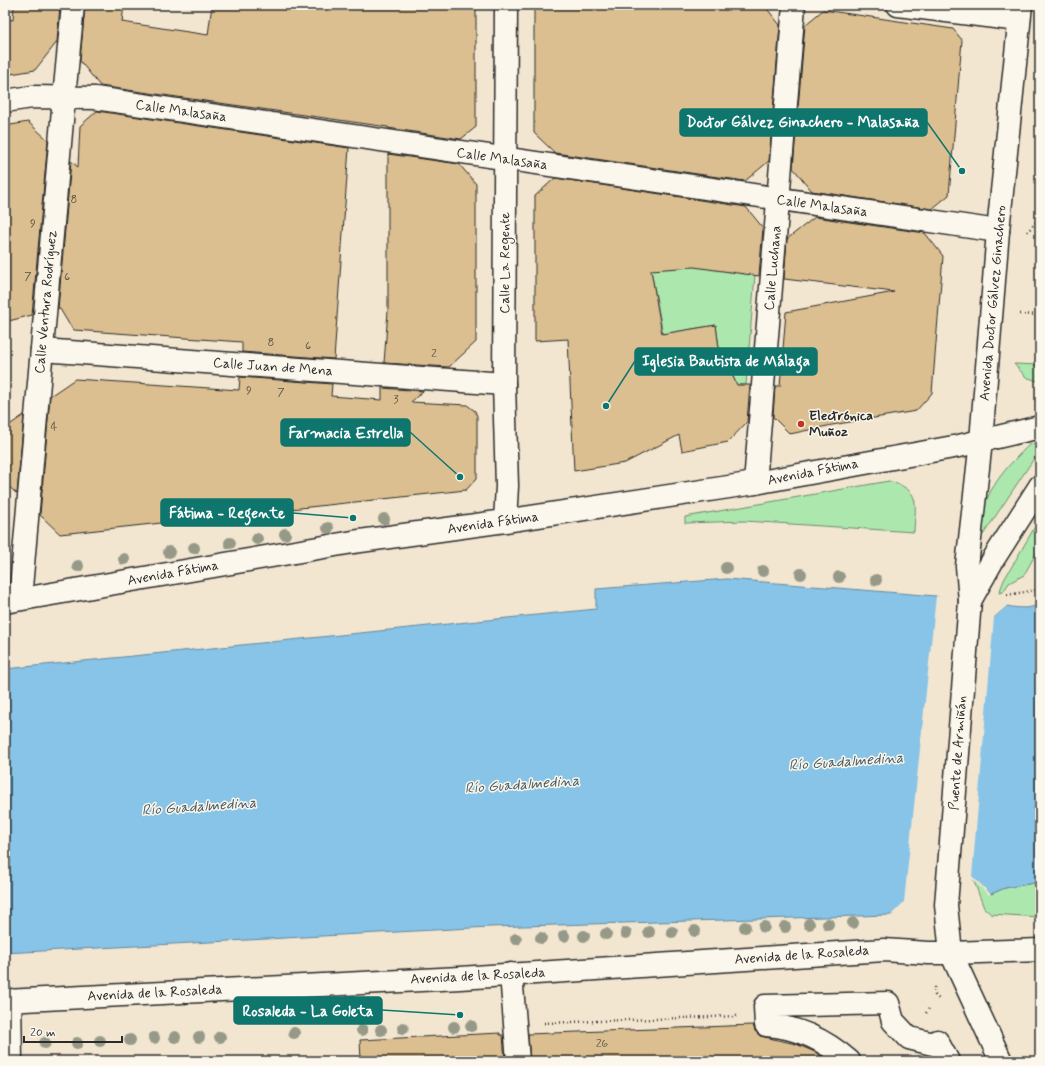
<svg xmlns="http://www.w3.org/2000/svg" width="1045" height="1066" font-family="Mynerve,sans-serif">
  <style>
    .green { fill: #ace8ae; stroke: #6c8a6c }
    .water { fill: #88c4e8; stroke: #63879c }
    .pier { fill: #f2e6d0 }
    .building { fill: #dcbf90; stroke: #2b2b2b }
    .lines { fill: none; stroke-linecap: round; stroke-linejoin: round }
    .pedestrian-casing { stroke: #2b2b2b; stroke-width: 25 }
    .minor-casing { stroke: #2b2b2b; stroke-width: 25 }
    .tertiary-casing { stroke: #2b2b2b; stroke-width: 25 }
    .secondary-casing { stroke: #2b2b2b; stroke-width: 25 }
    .primary-casing { stroke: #2b2b2b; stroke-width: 25 }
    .path { stroke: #2b2b2b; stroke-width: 2.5; stroke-dasharray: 1 3; stroke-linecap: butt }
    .pedestrian { stroke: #fbf7ec; stroke-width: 22 }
    .minor { stroke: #fbf7ec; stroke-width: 22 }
    .tertiary { stroke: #fbf7ec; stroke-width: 22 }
    .secondary { stroke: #fbf7ec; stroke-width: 22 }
    .primary { stroke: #fbf7ec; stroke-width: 22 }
    .tree { fill: #969987 }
    .poi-dot { fill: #c8321e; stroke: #fbf7ec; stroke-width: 1.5 }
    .labels { text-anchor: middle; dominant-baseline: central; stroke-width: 3; stroke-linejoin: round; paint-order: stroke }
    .number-label { font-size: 12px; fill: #575044 }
    .street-label { font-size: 14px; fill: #2b2b2b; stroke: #fbf7ec }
    .poi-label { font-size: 14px; font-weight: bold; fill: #2b2b2b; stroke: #fbf7ec; text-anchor: start }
    .water-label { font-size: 15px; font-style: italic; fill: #475964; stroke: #fbf7ec }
    .leader { fill: none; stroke: #0f766e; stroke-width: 1.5 }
    .callout-dot { fill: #0f766e; stroke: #fbf7ec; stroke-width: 1.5 }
    .callout { fill: #0f766e; stroke: #0f766e; stroke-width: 1.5 }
    .callout-label { font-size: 15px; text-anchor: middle; font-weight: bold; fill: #fff }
  </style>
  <rect width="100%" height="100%" fill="#f2e6d0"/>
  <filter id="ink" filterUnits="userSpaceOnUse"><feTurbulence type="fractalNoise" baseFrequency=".025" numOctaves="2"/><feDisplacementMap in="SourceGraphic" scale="8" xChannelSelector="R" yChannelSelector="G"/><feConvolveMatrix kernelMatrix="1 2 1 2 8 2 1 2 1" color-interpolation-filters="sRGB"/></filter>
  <g filter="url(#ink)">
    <g class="green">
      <polygon points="680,264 755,275 746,385 737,385 719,348 716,325 663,334 651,270"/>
      <polygon points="1014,364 1040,365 1040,382 1026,377"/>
      <path d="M1033,444H1037L1039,447V451L983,535H979C980,528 981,520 982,513C989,486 1009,464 1029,445Z"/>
      <path d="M889,481C922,491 915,502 914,532L745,521L685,523V517Z"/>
      <polygon points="1040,518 1040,546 1024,575 1009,583 1003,592 999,593 1004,580"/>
      <polygon points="972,876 991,894 1005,888 1040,882 1040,917 991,914 984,908"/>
    </g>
    <path class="water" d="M727,579L936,596L994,617L1007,606C1016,608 1033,610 1040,603V882L1005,888L991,894L972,877L891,915L490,927L5,953V669L596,609V589Z"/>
    <polygon class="pier" points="936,596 944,597 993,615 1004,605 1007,606 994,617 972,876 991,894 989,895 972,879 898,914 891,915 904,902"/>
    <g class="building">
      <polygon points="14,5 60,5 57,42 35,70 5,75 5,19 13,20"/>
      <polygon points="85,5 124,5 122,22 208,35 212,5 476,5 476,127 461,139 388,128 388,127 100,86 80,61"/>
      <polygon points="534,5 764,5 780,25 769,161 745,181 555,153 534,133"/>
      <polygon points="823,10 953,29 962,40 949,195 932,209 812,191 793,168 805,25"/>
      <polygon points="97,111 349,148 334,359 242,352 242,342 74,330 69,324 60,309 58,309 71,161 78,167 80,126"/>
      <polygon points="28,122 48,140 32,315 5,322 5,126"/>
      <polygon points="388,154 459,164 476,184 476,342 449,367 384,363 388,311"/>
      <polygon points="555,178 746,207 763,228 759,276 694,267 651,270 662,334 716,325 719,348 737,385 750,385 747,422 728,442 682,451 679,435 625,463 574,471 568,339 535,341 535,196"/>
      <polygon points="815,217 925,233 943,256 932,393 916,411 832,425 790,434 773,417 775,386 780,386 786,312 894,292 784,279 787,239"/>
      <polygon points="240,377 332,384 331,396 382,400 382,388 423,391 411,402 467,405 475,411 477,416 477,478 466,490 60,534 40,515 50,396 75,379 239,390"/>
      <polygon points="24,415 17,494 5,483 5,428"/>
      <polygon points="753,1025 755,1031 760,1036 796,1044 815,1052 829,1061 530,1061 528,1034"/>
      <polygon points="500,1033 500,1035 503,1035 505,1061 361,1061 360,1040"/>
    </g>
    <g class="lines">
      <defs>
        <path id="pedestrian" d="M849,1061C825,1040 798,1027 766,1025L765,1006L888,1003L893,1021L909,1038L933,1044L937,1041L948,1061"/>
        <g id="minor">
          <polyline points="898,5 1019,20"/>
          <polyline points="5,101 32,97 95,98 998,231"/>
          <polyline points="42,350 504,384"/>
          <polyline points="755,483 794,5"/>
          <polyline points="505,521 507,486 504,384 506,5"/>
          <polyline points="20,599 64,98 73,5"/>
          <polyline points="511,974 518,1061"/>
          <polyline points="10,1000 11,1061"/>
        </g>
        <polyline id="tertiary" points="970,601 967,566 981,441 998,231 1021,5"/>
        <polyline id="secondary" points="1001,1061 951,953 946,905 970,601 994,558 1040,486"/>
        <g id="primary">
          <polyline points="5,602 353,542 505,521 755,483 959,446 1040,427"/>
          <polyline points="5,1001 460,978 884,950 928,953 951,953 1040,950"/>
        </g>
      </defs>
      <use href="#pedestrian" class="pedestrian-casing"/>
      <use href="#minor" class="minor-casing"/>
      <use href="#tertiary" class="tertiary-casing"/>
      <use href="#secondary" class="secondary-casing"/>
      <use href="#primary" class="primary-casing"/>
      <g class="path">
        <polyline points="1027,232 1040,218"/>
        <polyline points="1020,314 1040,315"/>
        <polyline points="1007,595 1036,590 1040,583"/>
        <polyline points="934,987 935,995 940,1000"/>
        <polyline points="926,1013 930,1007"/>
        <polyline points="544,1023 737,1016"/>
      </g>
      <use href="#pedestrian" class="pedestrian"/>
      <use href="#minor" class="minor"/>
      <use href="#tertiary" class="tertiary"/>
      <use href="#secondary" class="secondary"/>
      <use href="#primary" class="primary"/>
    </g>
    <g class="tree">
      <circle cx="384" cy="519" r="6"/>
      <circle cx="328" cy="528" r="6"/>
      <circle cx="285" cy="534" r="6"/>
      <circle cx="257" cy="539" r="6"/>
      <circle cx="230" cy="543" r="6"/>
      <circle cx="194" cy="548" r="6"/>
      <circle cx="169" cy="552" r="6"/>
      <circle cx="124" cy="559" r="6"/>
      <circle cx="78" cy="566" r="6"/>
      <circle cx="726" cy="568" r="6"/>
      <circle cx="763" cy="571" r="6"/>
      <circle cx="801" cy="574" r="6"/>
      <circle cx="839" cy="577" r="6"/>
      <circle cx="876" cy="580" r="6"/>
      <circle cx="853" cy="923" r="6"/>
      <circle cx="809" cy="924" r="6"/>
      <circle cx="828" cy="924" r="6"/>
      <circle cx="745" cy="927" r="6"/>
      <circle cx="764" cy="927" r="6"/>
      <circle cx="785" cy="927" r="6"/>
      <circle cx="695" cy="931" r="6"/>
      <circle cx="649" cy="932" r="6"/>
      <circle cx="672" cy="932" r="6"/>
      <circle cx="626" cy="933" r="6"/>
      <circle cx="606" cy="934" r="6"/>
      <circle cx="564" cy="936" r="6"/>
      <circle cx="584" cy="936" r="6"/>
      <circle cx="541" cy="938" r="6"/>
      <circle cx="516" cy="939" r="6"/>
      <circle cx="471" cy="1026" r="6"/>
      <circle cx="454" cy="1027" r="6"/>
      <circle cx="403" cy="1028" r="6"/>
      <circle cx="362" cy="1030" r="6"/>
      <circle cx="381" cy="1030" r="6"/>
      <circle cx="294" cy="1033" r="6"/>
      <circle cx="175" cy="1037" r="6"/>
      <circle cx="199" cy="1037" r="6"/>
      <circle cx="220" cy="1037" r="6"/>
      <circle cx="154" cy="1038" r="6"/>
      <circle cx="130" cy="1040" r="6"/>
      <circle cx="100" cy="1041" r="6"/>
      <circle cx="45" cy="1043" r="6"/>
      <circle cx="77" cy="1043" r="6"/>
    </g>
  </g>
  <circle class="poi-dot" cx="801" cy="424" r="4"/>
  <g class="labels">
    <g class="number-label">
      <text x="74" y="200">8</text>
      <text x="33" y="224">9</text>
      <text x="28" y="277">7</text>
      <text x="67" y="277">6</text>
      <text x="271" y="343">8</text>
      <text x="308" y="346">6</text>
      <text x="434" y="354">2</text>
      <text x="249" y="391">9</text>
      <text x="281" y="393">7</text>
      <text x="396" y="400">3</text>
      <text x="54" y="427">4</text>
      <text x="602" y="1044">26</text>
    </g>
    <g class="street-label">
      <text transform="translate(181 111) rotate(8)">Calle Malasaña</text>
      <text transform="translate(502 159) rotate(8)">Calle Malasaña</text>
      <text transform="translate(822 206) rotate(8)">Calle Malasaña</text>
      <text transform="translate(505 263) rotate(-90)">Calle La Regente</text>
      <text transform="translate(773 268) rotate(-85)">Calle Luchana</text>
      <text transform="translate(46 302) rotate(-85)">Calle Ventura Rodríguez</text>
      <text transform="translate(993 303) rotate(-85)">Avenida Doctor Gálvez Ginachero</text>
      <text transform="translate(273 367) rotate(4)">Calle Juan de Mena</text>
      <text transform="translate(813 472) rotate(-11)">Avenida Fátima</text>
      <text transform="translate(493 523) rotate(-8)">Avenida Fátima</text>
      <text transform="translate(173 573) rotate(-10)">Avenida Fátima</text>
      <text transform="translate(958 753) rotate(-86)">Puente de Armiñán</text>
      <text transform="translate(802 955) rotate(-4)">Avenida de la Rosaleda</text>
      <text transform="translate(478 976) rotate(-3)">Avenida de la Rosaleda</text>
      <text transform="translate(155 993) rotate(-3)">Avenida de la Rosaleda</text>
    </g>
    <g class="poi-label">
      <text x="809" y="416">Electrónica<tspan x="809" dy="16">Muñoz</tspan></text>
    </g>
    <g class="water-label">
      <text transform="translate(846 762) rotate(-4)">Río Guadalmedina</text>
      <text transform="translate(522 785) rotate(-4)">Río Guadalmedina</text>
      <text transform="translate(199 807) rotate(-4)">Río Guadalmedina</text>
    </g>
  </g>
  <path class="leader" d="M962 171L927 122M606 406L635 361M460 477L410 432M353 518L293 513M460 1015L382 1010"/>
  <g class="callout-dot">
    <circle cx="962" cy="171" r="4"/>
    <circle cx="606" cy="406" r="4"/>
    <circle cx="460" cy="477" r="4"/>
    <circle cx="353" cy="518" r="4"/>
    <circle cx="460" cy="1015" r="4"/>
  </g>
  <g class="callout">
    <rect x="680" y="109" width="247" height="27" rx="4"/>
    <rect x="635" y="348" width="182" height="27" rx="4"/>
    <rect x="281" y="419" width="129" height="27" rx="4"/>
    <rect x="161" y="499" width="132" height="27" rx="4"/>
    <rect x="234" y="997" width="148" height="27" rx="4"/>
  </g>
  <g class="callout-label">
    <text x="803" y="127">Doctor Gálvez Ginachero - Malasaña</text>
    <text x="726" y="366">Iglesia Bautista de Málaga</text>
    <text x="346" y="438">Farmacia Estrella</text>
    <text x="227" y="518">Fátima - Regente</text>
    <text x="308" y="1016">Rosaleda - La Goleta</text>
  </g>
  <rect width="1045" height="1066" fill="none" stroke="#fbf7ec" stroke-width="20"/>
  <rect x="10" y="10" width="1025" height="1046" fill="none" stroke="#2b2b2b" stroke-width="1.5" filter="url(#ink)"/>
  <path d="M24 1036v6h98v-6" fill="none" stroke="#2b2b2b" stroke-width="2"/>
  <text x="30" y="1036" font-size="12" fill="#2b2b2b" stroke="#fbf7ec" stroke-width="3" paint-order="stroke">20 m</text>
</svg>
